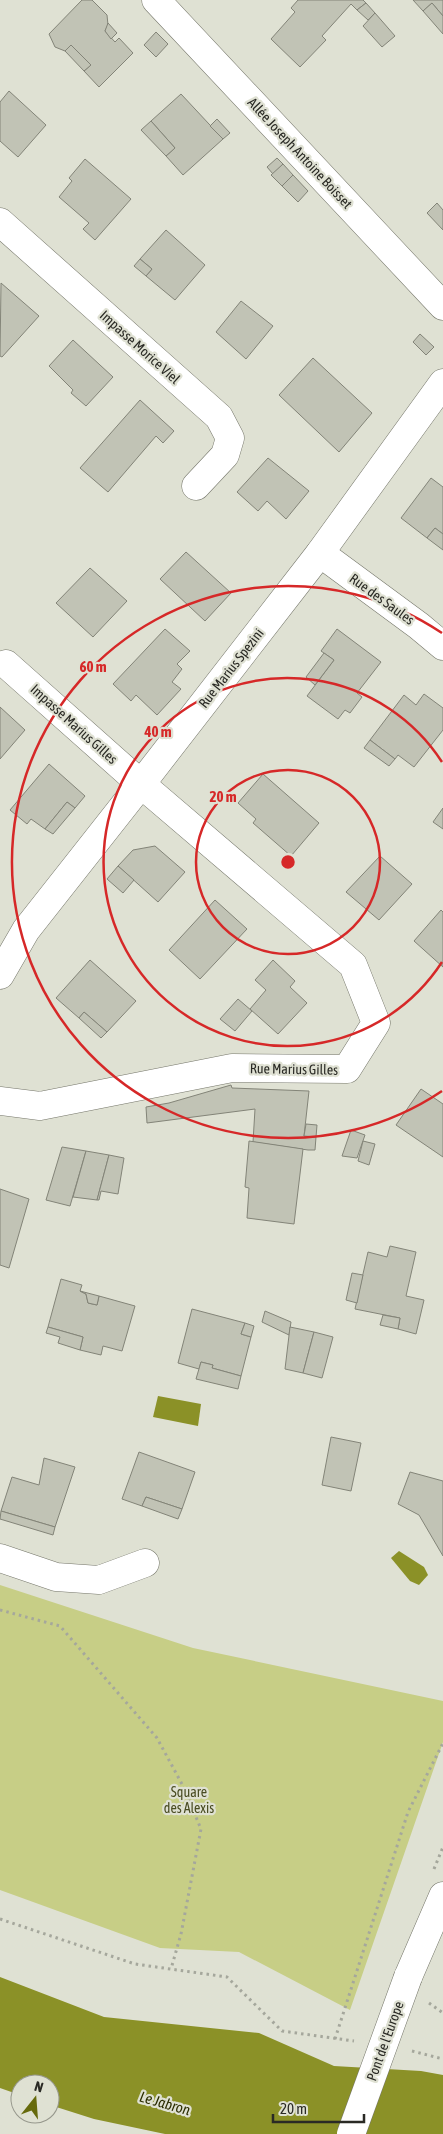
<svg xmlns="http://www.w3.org/2000/svg" width="443" height="2134" font-family="'Asap Condensed',sans-serif">
  <style>
    .green { fill: #c7ce86 }
    .water { fill: #8b9127 }
    .building { fill: #c1c3b5; stroke: #838478 }
    .lines { fill: none; stroke-linecap: round; stroke-linejoin: round }
    .street-casing { stroke: #75766a; stroke-width: 29 }
    .secondary-casing { stroke: #75766a; stroke-width: 29 }
    .path { stroke: #a5a79c; stroke-width: 3; stroke-dasharray: 2.5 4; stroke-linecap: butt }
    .street { stroke: #fff; stroke-width: 28 }
    .secondary { stroke: #fff; stroke-width: 28 }
    .secondary-bridge-casing { stroke: #75766a; stroke-width: 29; stroke-linecap: butt }
    .secondary-bridge { stroke: #fff; stroke-width: 28 }
    .ring { fill: none; stroke: #d62828; stroke-width: 2.5 }
    .labels { text-anchor: middle; dominant-baseline: central; stroke-width: 4.5; stroke-linejoin: round; paint-order: stroke }
    .street-label { font-size: 14px; fill: #2a2a25; stroke: #dfe1d3 }
    .park-label { font-size: 14px; fill: #494c22; stroke: #dfe1d3 }
    .water-label { font-size: 15px; font-style: italic; fill: #2b2d01; stroke: #dfe1d3 }
    .centre { fill: #d62828; stroke: #dfe1d3; stroke-width: 2.5 }
    .ring-label { font-size: 15px; text-anchor: middle; font-weight: bold; fill: #d62828; stroke: #dfe1d3; stroke-width: 4.5; stroke-linejoin: round; paint-order: stroke }
  </style>
  <rect width="100%" height="100%" fill="#dfe1d3"/>
  <polygon class="green" points="0,1585 193,1648 443,1701 443,1742 350,2010 239,1952 160,1948 0,1890"/>
  <g class="water">
    <polygon points="158,1396 201,1404 198,1426 153,1417"/>
    <polygon points="399,1551 424,1567 428,1575 419,1585 410,1581 391,1558"/>
    <polygon points="0,1977 104,2017 259,2033 334,2066 421,2071 443,2075 443,2134 165,2134 94,2119 50,2105 50,2084 20,2084 20,2095 0,2088"/>
  </g>
  <g class="building">
    <polygon points="82,0 92,0 107,15 108,25 105,31 115,42 119,38 133,53 99,87 84,71 91,65 71,45 65,51 55,47 49,34"/>
    <polygon points="298,0 363,0 366,3 357,10 351,4 322,36 326,40 300,67 271,39 295,12 291,8"/>
    <polygon points="413,0 443,0 443,16 432,3 423,11"/>
    <polygon points="366,3 375,13 368,20 357,10"/>
    <polygon points="432,3 443,16 443,34 423,11"/>
    <polygon points="375,13 395,36 382,47 363,26"/>
    <polygon points="108,23 117,33 111,39 105,31"/>
    <polygon points="156,32 168,44 156,57 144,45"/>
    <polygon points="71,45 91,65 84,71 65,51"/>
    <polygon points="9,91 46,125 18,157 0,141 0,102"/>
    <polygon points="181,94 223,139 183,175 166,156 175,148 151,121"/>
    <polygon points="217,119 230,133 223,139 210,126"/>
    <polygon points="151,121 175,148 166,156 141,130"/>
    <polygon points="277,158 283,164 273,174 267,167"/>
    <polygon points="85,159 131,199 95,240 83,229 89,223 59,197 72,181 69,178"/>
    <polygon points="283,164 293,175 282,186 271,175"/>
    <polygon points="293,175 308,191 298,202 282,186"/>
    <polygon points="437,203 443,210 443,230 427,213"/>
    <polygon points="166,230 205,265 175,300 146,276 152,269 140,259"/>
    <polygon points="140,259 152,269 146,276 134,266"/>
    <polygon points="1,283 39,316 2,357 0,356"/>
    <polygon points="241,301 273,326 246,359 216,332"/>
    <polygon points="420,334 434,347 426,355 413,342"/>
    <polygon points="73,340 113,377 86,406 71,393 73,390 49,366"/>
    <polygon points="313,358 372,413 339,452 279,395"/>
    <polygon points="140,400 174,431 163,443 156,436 108,492 80,468"/>
    <polygon points="268,458 309,491 286,519 267,501 258,511 237,492"/>
    <polygon points="431,478 443,487 443,534 435,528 427,538 401,518"/>
    <polygon points="435,528 443,534 443,550 427,538"/>
    <polygon points="186,552 231,593 205,621 160,579"/>
    <polygon points="90,568 127,601 93,637 56,603"/>
    <polygon points="165,629 190,651 177,664 182,669 172,682 181,689 157,715 136,695 131,701 113,684"/>
    <polygon points="337,629 381,662 357,693 362,697 350,713 345,710 338,719 307,696 334,660 321,651"/>
    <polygon points="324,653 334,660 315,685 306,677"/>
    <polygon points="424,694 443,708 443,730 414,767 398,755 395,759 370,740 404,695 416,705"/>
    <polygon points="0,707 25,730 0,759"/>
    <polygon points="370,740 395,759 389,766 364,748"/>
    <polygon points="49,764 85,796 75,808 67,802 45,829 31,819 27,824 10,810"/>
    <polygon points="263,774 319,823 291,856 253,823 256,819 238,803"/>
    <polygon points="67,802 75,808 53,834 45,829"/>
    <polygon points="443,808 443,829 433,822"/>
    <polygon points="155,846 185,872 158,902 118,866 133,850"/>
    <polygon points="380,856 412,884 379,920 346,892"/>
    <polygon points="118,866 134,880 123,893 107,879"/>
    <polygon points="215,900 247,929 200,979 169,950"/>
    <polygon points="441,910 443,912 443,967 414,941"/>
    <polygon points="90,960 136,1001 107,1032 84,1012 79,1018 56,998"/>
    <polygon points="273,960 295,981 290,987 307,1003 278,1034 250,1009 266,990 255,980"/>
    <polygon points="238,999 252,1011 235,1031 220,1019"/>
    <polygon points="84,1012 107,1032 101,1038 79,1018"/>
    <polygon points="231,1085 232,1088 309,1091 304,1136 316,1137 315,1150 308,1150 253,1142 255,1109 147,1123 146,1107 169,1103"/>
    <polygon points="421,1089 443,1104 443,1157 396,1125"/>
    <polygon points="306,1124 317,1125 316,1137 304,1136"/>
    <polygon points="351,1130 365,1135 357,1158 342,1156"/>
    <polygon points="249,1141 303,1149 294,1224 247,1218 249,1188 245,1187"/>
    <polygon points="363,1141 375,1144 369,1165 358,1161"/>
    <polygon points="62,1147 86,1151 70,1206 46,1200"/>
    <polygon points="86,1151 109,1155 97,1200 73,1197"/>
    <polygon points="109,1155 124,1158 118,1194 101,1191 99,1200 97,1200"/>
    <polygon points="0,1189 29,1199 9,1268 0,1265"/>
    <polygon points="390,1246 416,1252 406,1296 424,1300 416,1334 398,1329 400,1318 355,1309 368,1252 387,1257"/>
    <polygon points="352,1273 363,1275 357,1303 346,1300"/>
    <polygon points="61,1279 82,1285 80,1291 86,1294 88,1303 97,1305 99,1296 135,1306 122,1351 103,1346 101,1355 80,1350 83,1337 48,1327"/>
    <polygon points="80,1291 99,1296 97,1305 88,1303 86,1294"/>
    <polygon points="192,1309 245,1323 241,1334 251,1337 241,1376 212,1368 213,1365 201,1362 199,1369 178,1363"/>
    <polygon points="265,1311 291,1322 289,1335 262,1322"/>
    <polygon points="383,1315 400,1318 398,1329 380,1325"/>
    <polygon points="245,1323 254,1326 251,1337 241,1334"/>
    <polygon points="48,1327 83,1337 80,1350 58,1343 60,1337 46,1333"/>
    <polygon points="290,1327 314,1332 303,1373 285,1369"/>
    <polygon points="314,1332 333,1337 322,1378 303,1373"/>
    <polygon points="201,1362 213,1365 212,1368 241,1376 238,1389 196,1379"/>
    <polygon points="331,1437 361,1443 351,1491 322,1485"/>
    <polygon points="139,1452 195,1472 182,1509 146,1497 142,1506 122,1499"/>
    <polygon points="44,1458 75,1467 55,1527 1,1511 12,1477 39,1485"/>
    <polygon points="410,1472 443,1481 443,1556 419,1515 398,1504"/>
    <polygon points="146,1497 182,1509 178,1519 142,1506"/>
    <polygon points="1,1511 55,1527 53,1535 0,1519"/>
  </g>
  <g class="lines">
    <defs>
      <g id="street">
        <polyline points="156,0 443,306"/>
        <polyline points="0,222 219,417 230,438 225,455 196,486"/>
        <polyline points="320,553 419,626 443,646"/>
        <polyline points="0,975 26,930 141,784 320,553 443,383"/>
        <polyline points="0,1101 40,1106 232,1068 347,1069 376,1023 353,965 141,784 6,664"/>
        <polyline points="0,1558 56,1577 99,1580 145,1563"/>
      </g>
      <polyline id="secondary" points="408,1977 443,1896"/>
    </defs>
    <use href="#street" class="street-casing"/>
    <use href="#secondary" class="secondary-casing"/>
    <g class="path">
      <polyline points="0,1610 60,1626 157,1738 183,1786 201,1829 181,1934 171,1969"/>
      <polyline points="434,1869 443,1847"/>
      <polyline points="0,1919 135,1964 227,1977 282,2031 354,2041"/>
      <polyline points="429,2003 443,2013"/>
      <polyline points="335,2039 408,1812 443,1743"/>
      <polyline points="412,2051 443,2059"/>
    </g>
    <use href="#street" class="street"/>
    <use href="#secondary" class="secondary"/>
    <defs>
      <polyline id="secondary-bridge" points="351,2134 408,1977"/>
    </defs>
    <use href="#secondary-bridge" class="secondary-bridge-casing"/>
    <use href="#secondary-bridge" class="secondary-bridge"/>
  </g>
  <g class="ring">
    <circle cx="288" cy="862" r="92"/>
    <path d="M442 962A184 184 0 1 1 442 762"/>
    <path d="M442 1091A276 276 0 1 1 442 633"/>
  </g>
  <g class="labels">
    <g class="street-label">
      <text transform="translate(300 153) rotate(47)">Allée Joseph Antoine Boisset</text>
      <text transform="translate(140 347) rotate(42)">Impasse Morice Viel</text>
      <text transform="translate(382 599) rotate(36)">Rue des Saules</text>
      <text transform="translate(231 668) rotate(-52)">Rue Marius Spezini</text>
      <text transform="translate(74 724) rotate(42)">Impasse Marius Gilles</text>
      <text transform="translate(294 1069) rotate(1)">Rue Marius Gilles</text>
      <text transform="translate(385 2041) rotate(-70)">Pont de l'Europe</text>
    </g>
    <g class="park-label">
      <text x="189" y="1792">Square<tspan x="189" dy="16">des Alexis</tspan></text>
    </g>
    <g class="water-label">
      <text transform="translate(165 2103) rotate(16)">Le Jabron</text>
    </g>
  </g>
  <circle cx="288" cy="862" r="8" class="centre"/>
  <g class="ring-label">
    <text x="93" y="672">60 m</text>
    <text x="158" y="737">40 m</text>
    <text x="223" y="802">20 m</text>
  </g>
  <g transform="translate(35 2099) rotate(17)"><circle r="24" fill="#dfe1d3" stroke="#97988d"/>
  <path d="M0-4L9 19L0 12L-9 19Z" fill="#666a0c"/>
  <text y="-8" font-size="14" font-weight="bold" text-anchor="middle" fill="#2a2a25">N</text>
  </g>
  <path d="M273 2114v8h91v-8" fill="none" stroke="#2a2a25" stroke-width="2.5"/>
  <text x="280" y="2114" font-size="15" fill="#2a2a25" stroke="#dfe1d3" stroke-width="4" paint-order="stroke">20 m</text>
</svg>
